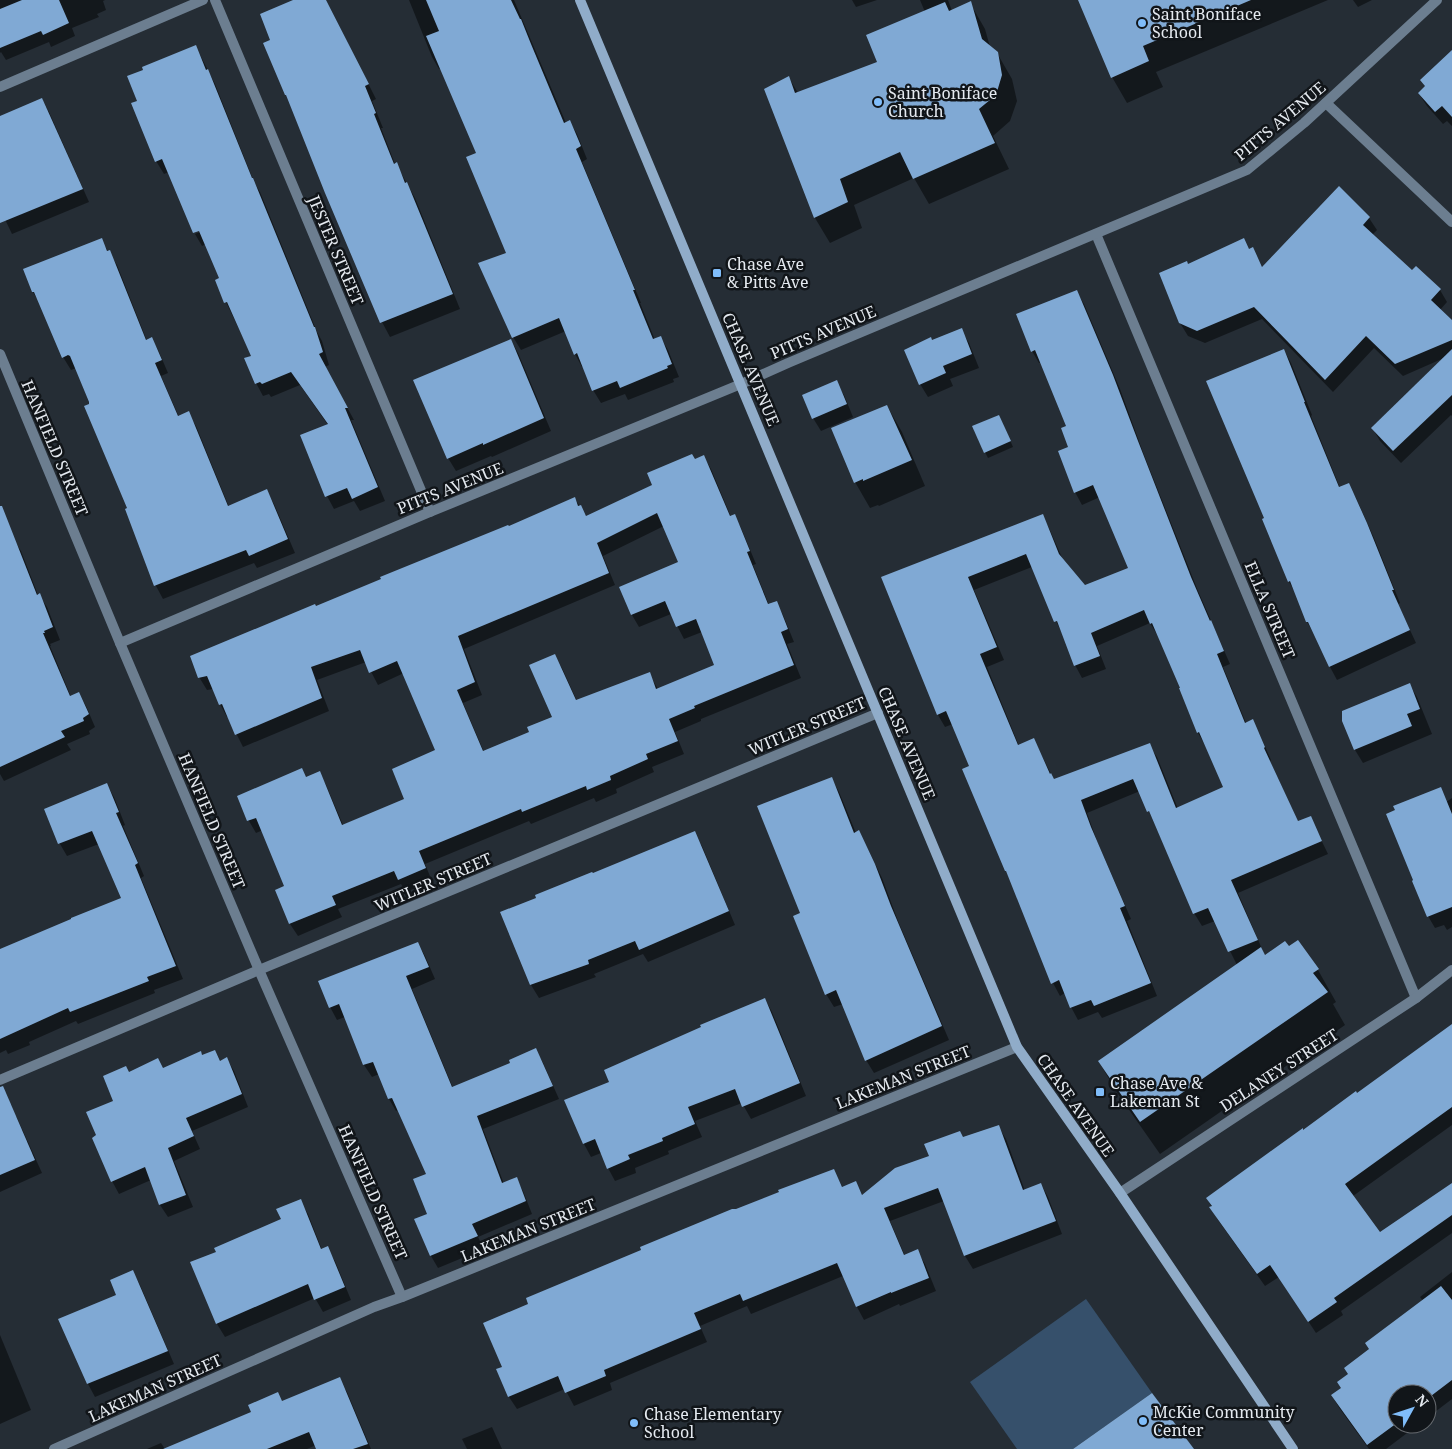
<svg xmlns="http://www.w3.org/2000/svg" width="1452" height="1449" font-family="'Noto Serif',serif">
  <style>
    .green { fill: #36506b }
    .shadow { fill: #0007; fill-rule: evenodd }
    .building { fill: #80a9d4; fill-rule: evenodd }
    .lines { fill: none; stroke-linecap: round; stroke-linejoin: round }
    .street { stroke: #6c7e90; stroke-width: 10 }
    .secondary { stroke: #90acc9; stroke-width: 10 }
    .poi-dot { fill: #80bdfa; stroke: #111519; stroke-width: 2 }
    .labels { text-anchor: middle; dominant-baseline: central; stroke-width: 5; stroke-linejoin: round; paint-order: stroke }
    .poi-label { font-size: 16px; fill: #e5eaf0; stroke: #111519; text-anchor: start }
    .street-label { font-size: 16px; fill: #e5eaf0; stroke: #111519 }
  </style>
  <rect width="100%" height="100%" fill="#252d35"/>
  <polygon class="green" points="1086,1299 1152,1393 1073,1449 1017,1449 970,1382"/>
  <g class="shadow">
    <polygon points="0,0 105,0 103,1 106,10 97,14 99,17 72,28 75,36 51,47 49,42 6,60 1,52 0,53"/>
    <polygon points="296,0 325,0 330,8 376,99 372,101 383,128 381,128 395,164 396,164 415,198 460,309 390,337 382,322 272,41"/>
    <polygon points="409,0 514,0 566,123 570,122 577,134 587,159 582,162 641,303 640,303 655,340 661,338 668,350 679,377 673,379 674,382 628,400 625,394 601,403 593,390 584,366 582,367 575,354 566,331 521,350 513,337 508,253 478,154 441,68 439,69 432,57"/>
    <polygon points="852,0 877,0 856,7"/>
    <polygon points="920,0 948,0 952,11 970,3 985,29 990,47 997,53 1012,79 1017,101 1010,121 993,136 1009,169 929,204 914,178 854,205 862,228 830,243 815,218 766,89 789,78 798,93 879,63 925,12"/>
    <polygon points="1080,0 1328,0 1156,72 1163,87 1127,103 1112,77"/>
    <polygon points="1353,0 1372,0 1358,7"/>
    <polygon points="196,47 215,84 254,182 260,192 317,332 322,341 329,365 325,367 354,420 351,420 385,501 360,511 354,501 334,509 327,496 302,436 328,425 300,385 271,397 269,394 263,396 256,383 252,356 226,302 221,279 206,244 202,246 195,234 205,230 169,172 164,174 156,161 139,101"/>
    <polygon points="1452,52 1452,126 1447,121 1443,124 1427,106 1419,94"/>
    <polygon points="42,99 49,112 89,202 12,234 0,209 0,117"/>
    <polygon points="1339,188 1369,218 1377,230 1372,235 1412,272 1440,290 1447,302 1440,310 1452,322 1452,416 1451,415 1401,463 1380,441 1373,429 1444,358 1403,376 1374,348 1333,392 1262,319 1205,343 1188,336 1180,323 1187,265 1252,249 1263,268"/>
    <polygon points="101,240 117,265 147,341 152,339 159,352 168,373 161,376 179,417 188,413 196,426 229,507 267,491 274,504 295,553 257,568 254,563 163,599 156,586 126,509 129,509 76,368 71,370 63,357 41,305 33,292"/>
    <path d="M1076,291L1084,304L1120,389L1144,455L1198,591L1230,664L1223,667L1246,723L1252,721L1259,733L1271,760L1270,761L1298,822L1310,817L1328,854L1238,893L1265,956L1289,948L1318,970L1336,1002L1333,1004L1345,1025L1160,1154L1118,1094L1099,1062L1237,965L1215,921L1202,926L1194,913L1140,791L1087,813L1097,841L1131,919L1127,921L1157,996L1102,1018L1098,1012L1078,1020L1071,1007L1065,993L1060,996L1053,983L1011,881L1006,871L970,766L953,724L945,727L938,715L883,577L1042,516L1049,528L1063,560L1085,586L1130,568L1100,497L1082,505L1075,492L1068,426L1041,362L1039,363L1032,351ZM1032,567L1056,621L1063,635L1075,665L1082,678L1106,669L1097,646L1150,623L1158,636L1181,689H1180L1198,733L1205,745L1224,787L1178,809L1157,757L1149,745L1054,780L1034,740L1019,746L987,667L1004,660L974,590Z"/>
    <polygon points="961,330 969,343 979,368 950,379 953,386 928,397 920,384 932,341"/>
    <polygon points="511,340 518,353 551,431 492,457 491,456 456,471 448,458"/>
    <polygon points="1284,350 1291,363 1312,415 1311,416 1340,488 1348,485 1356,498 1374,538 1400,603 1398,604 1416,643 1337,680 1330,667 1315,635 1307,622 1297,595 1289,582 1266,519"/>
    <polygon points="836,382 844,395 853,417 821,431 813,418"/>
    <polygon points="887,406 902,432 925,486 879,506 878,505 870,508 855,482"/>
    <polygon points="1002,422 1013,447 988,458 985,452"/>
    <path d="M704,457L711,469L731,517L734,515L741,528L756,564L753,565L769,605L776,602L783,615L794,642L787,644L801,678L701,719V721L675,732L684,754L652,767L654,772L616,789L617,793L596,802L594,798L531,824L529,821L425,864L432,881L406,892L401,884L338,909L342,917L298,936L290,924L277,890L286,886L263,830L256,833L249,821L238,797L306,779L319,773L326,785L343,825L406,799L437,750L404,673L378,685L366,662L317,680L329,711L243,747L228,717H227L220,704L213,689L207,690L199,677L316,608L575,499L587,517L653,485L695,461ZM664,526L679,563L620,587L632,615L639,627L671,614L684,639L702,632L716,665L658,689L649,674L577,701L562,668L555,656L553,718L531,732L484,752L463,703L482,695L464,649L615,585L603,556Z"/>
    <polygon points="0,507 14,540 21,551 38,595 39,595 47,607 60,640 50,644 51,646 50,646 71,697 79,693 86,706 95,727 89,731 90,734 67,744 71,750 4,781 0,774"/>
    <polygon points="1409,684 1417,697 1432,734 1363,763 1355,750 1343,721"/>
    <polygon points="832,779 839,792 856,833 859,832 866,845 882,878 898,921 949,1040 874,1073 866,1060 843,1004 834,1007 826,994 794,917 802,914"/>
    <polygon points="107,785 114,797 125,825 123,826 144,876 141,878 183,979 154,990 155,993 78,1024 76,1021 29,1042 30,1045 8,1054 6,1050 0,1053 0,951 123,898 99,844 67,856 60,844 46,809"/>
    <polygon points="1452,798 1452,927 1447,930 1444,925 1435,928 1428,916 1396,837"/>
    <polygon points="694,833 702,846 735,925 648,962 643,954 594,974 596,977 539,998 531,985 502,913"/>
    <polygon points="418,943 425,956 435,979 412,989 453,1088 512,1063 536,1050 543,1063 559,1099 483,1129 504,1184 516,1178 523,1191 532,1214 478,1237 484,1249 438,1268 431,1256 416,1219 428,1214 427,1175 399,1110 396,1111 389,1099 379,1074 372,1077 364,1065 345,1017 337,1020 330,1007"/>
    <polygon points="765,999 772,1012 806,1096 751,1119 742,1103 695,1121 702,1137 668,1151 669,1154 635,1168 636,1173 615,1181 608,1168 601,1153 591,1157 584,1144 566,1101 611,1082"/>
    <polygon points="1452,1026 1452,1125 1353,1196 1380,1234 1452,1184 1452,1233 1341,1311 1343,1315 1316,1333 1279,1277 1265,1286 1218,1220 1207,1198 1357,1095"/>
    <polygon points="215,1051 221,1062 227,1059 234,1071 248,1107 192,1131 200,1149 174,1161 193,1207 168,1217 160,1205 151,1180 119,1194 112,1181 98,1136 129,1073 163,1069"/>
    <polygon points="11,1107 18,1120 42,1173 0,1192 0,1112"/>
    <polygon points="998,1126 1006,1139 1025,1191 1041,1184 1048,1197 1062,1234 973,1269 965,1256 944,1201 890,1221 905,1256 917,1251 925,1264 936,1291 900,1306 899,1304 864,1320 857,1307 843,1276 751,1314 747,1306 700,1326 707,1342 610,1383 612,1390 574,1406 565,1389 517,1409 509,1397 498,1370 736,1210 833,1170 843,1188 856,1183 863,1196 963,1139"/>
    <polygon points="300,1201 308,1214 322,1250 327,1248 335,1261 351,1300 323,1312 315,1298 225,1337 217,1324 192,1263 217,1253 282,1220"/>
    <polygon points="133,1272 140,1285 174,1364 95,1397 88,1384 60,1319 118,1295"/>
    <polygon points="1452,1272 1452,1399 1427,1418 1427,1394 1397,1394 1397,1424 1419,1424 1386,1449 1369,1449 1340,1409 1332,1396 1342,1388 1349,1375 1370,1350 1423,1301 1420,1297"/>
    <polygon points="0,1335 31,1410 0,1424"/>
    <polygon points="339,1379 347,1392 371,1449 317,1449 316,1445 307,1449 166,1449"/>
    <polygon points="492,1427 502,1449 467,1449 462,1439"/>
    <polygon points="161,1443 165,1449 147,1449"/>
  </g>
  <g class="building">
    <polygon points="22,0 59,0 69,23 43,35 41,31 0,48 0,9"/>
    <polygon points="293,0 326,0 369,84 365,86 376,113 374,114 394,164 397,162 405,183 407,182 453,294 380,323 325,193 286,95 285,95 263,43 270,40 260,14"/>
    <polygon points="426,0 511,0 520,19 521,19 531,44 564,123 570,120 581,146 576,149 635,290 633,290 653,339 661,336 672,364 667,366 668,368 620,388 617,381 592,391 577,353 574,355 559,318 512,338 478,263 506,253 466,157 476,153 426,36 439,31"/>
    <polygon points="1078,0 1251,0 1143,46 1149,61 1111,78"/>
    <polygon points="971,1 982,39 998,52 1002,75 996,95 979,109 995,143 913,179 900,152 840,179 848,202 814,218 764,89 789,76 795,93 877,62 866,35 945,2 949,11"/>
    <polygon points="196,45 206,70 208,69 252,178 253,178 314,327 315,327 323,352 319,354 348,408 345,408 378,487 352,499 347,488 325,497 300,435 328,424 291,372 262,384 260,382 255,384 244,358 251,356 227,302 224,303 215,280 219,278 199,231 193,233 162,159 155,162 131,103 137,101 127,76 143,70 142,67"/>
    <polygon points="1452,50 1452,117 1442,106 1435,112 1418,93 1425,86 1420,80"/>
    <polygon points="42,98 83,189 0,223 0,116"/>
    <polygon points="1339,186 1370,217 1363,225 1412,270 1416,266 1441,289 1431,300 1452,320 1452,340 1395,364 1366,336 1325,380 1254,307 1197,331 1179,323 1159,273 1187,261 1188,264 1244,238 1249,249 1253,247 1262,267"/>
    <polygon points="102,238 107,251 110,250 146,340 152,337 162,360 155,363 178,416 189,411 228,506 267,489 288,539 249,556 246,550 154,586 125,509 127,508 84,406 89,404 89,402 70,356 68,355 62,358 34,292 32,292 23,269"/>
    <path d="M1077,290L1113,375L1138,441L1191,577L1210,621L1211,620L1224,651L1217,654L1245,723L1253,719L1265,747L1264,748L1298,821L1311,816L1322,841L1231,880L1258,940L1228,952L1208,908L1193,914L1149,811L1147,812L1133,779L1081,800L1091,827L1125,906L1120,908L1151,983L1094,1006L1091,1000L1070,1008L1059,980L1051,984L1006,871H1005L962,769L969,766L946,711L937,715L881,577L1043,514L1059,554L1085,585L1128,568L1093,485L1074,493L1058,451L1068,447L1061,428L1066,426L1035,350L1031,352L1016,314ZM1026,554L1054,622L1057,621L1074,666L1100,656L1091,633L1144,610L1150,624L1152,623L1180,688H1179L1197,733L1199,732L1223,787L1176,808L1150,743L1054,779L1051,773L1050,774L1034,738L1018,745L980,654L997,647L968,577Z"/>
    <polygon points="962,328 972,354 943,366 946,373 919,385 904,350 931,337 932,340"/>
    <polygon points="511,339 544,418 483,445 483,443 447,459 413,380"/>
    <polygon points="1284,349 1305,402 1304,402 1339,487 1349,483 1367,523 1394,590 1392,590 1410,630 1329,667 1308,622 1306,622 1290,581 1288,582 1262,519 1264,518 1206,381"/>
    <polygon points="1452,349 1452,395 1393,451 1371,428"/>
    <polygon points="837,380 847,404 812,419 802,395"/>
    <polygon points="887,405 912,460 863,481 863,479 854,483 831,428"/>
    <polygon points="999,415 1011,441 984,453 972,426"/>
    <path d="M692,454L695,459L704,455L730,516L735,514L750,551L747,552L768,604L777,601L788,629L781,632L794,665L694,706L695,708L669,719L678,741L646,754L648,759L610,776L611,780L587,790L586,786L522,812L521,809L419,851L426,868L398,880L394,871L332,896L336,905L289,924L275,890L284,886L256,818L247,821L237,796L302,768L306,777L320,771L342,825L404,799L392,769L435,750L397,661L369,673L360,650L311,667L322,698L235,735L222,704L219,705L207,676L198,678L190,656L315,604L316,606L381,579L380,577L508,525L509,526L575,497L578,506L581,505L586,516L652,485L647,473ZM657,513L678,562L619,587L631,615L665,601L676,627L696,619L714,665L656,689L650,672L576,700L555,654L529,665L552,717L527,727L529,732L483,751L457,690L475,682L458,636L609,573L597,543Z"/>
    <polygon points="0,506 2,506 37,595 40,593 53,627 44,631 45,633 43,633 70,696 79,692 89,714 83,718 84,721 61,731 65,737 0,767"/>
    <polygon points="1410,683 1420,709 1407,714 1412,726 1354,750 1342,721 1342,711"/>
    <polygon points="832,777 854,833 859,830 875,864 891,906 942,1026 865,1061 836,990 825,995 793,916 800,913 757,806"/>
    <polygon points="107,783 119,812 116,813 138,863 135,865 176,966 147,977 149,981 70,1012 68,1008 0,1039 0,949 71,919 71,918 121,898 92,831 58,844 44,809"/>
    <polygon points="1441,787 1452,814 1452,907 1427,917 1412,881 1413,880 1386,814 1395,810 1393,806"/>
    <polygon points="695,831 729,911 639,950 635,941 588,960 589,964 530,985 500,912 536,898 535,895 592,872 593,873"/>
    <polygon points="1298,940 1319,969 1313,973 1328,992 1140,1122 1098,1061 1261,947 1265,955 1285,941 1289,946"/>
    <polygon points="418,942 429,967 406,976 452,1087 510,1063 509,1060 536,1048 553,1086 477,1116 502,1183 517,1177 526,1201 472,1224 478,1236 430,1256 414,1219 427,1214 413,1179 426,1174 392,1098 388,1099 373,1062 363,1065 339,1004 329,1008 318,981"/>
    <polygon points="765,998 800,1083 742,1107 735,1089 688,1107 695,1124 662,1138 663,1141 628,1155 630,1159 607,1169 595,1139 583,1144 564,1100 609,1082 604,1070 701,1027 700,1025"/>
    <polygon points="1452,1024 1452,1107 1345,1184 1380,1232 1452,1183 1452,1215 1334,1298 1337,1302 1308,1322 1270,1265 1257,1274 1209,1207 1212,1206 1206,1198 1303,1128 1303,1130 1356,1091 1357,1093"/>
    <polygon points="215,1050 220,1061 227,1057 242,1094 186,1118 194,1136 168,1148 186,1195 159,1205 145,1167 111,1182 92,1138 96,1135 86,1112 113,1101 103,1076 126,1066 129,1072 158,1058 163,1068 201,1051 202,1055"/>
    <polygon points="3,1086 35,1160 0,1175 0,1087"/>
    <polygon points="999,1125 1023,1190 1041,1183 1056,1221 964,1256 938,1188 884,1208 904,1255 918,1249 929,1278 891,1293 891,1292 856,1307 837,1263 743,1301 740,1294 694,1313 701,1329 604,1370 606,1376 565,1393 558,1376 508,1397 496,1369 502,1367 483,1323 528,1304 526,1298 641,1250 640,1247 732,1209 736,1209 779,1192 778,1190 834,1169 842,1187 856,1181 862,1195 895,1168 929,1156 924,1144 960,1131 963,1137"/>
    <polygon points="301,1199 321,1249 328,1246 345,1287 314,1300 308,1284 216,1324 190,1262 216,1252 214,1248 281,1219 276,1209"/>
    <polygon points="133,1270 168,1351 87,1384 58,1319 116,1295 110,1280"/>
    <polygon points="1441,1286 1452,1300 1452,1380 1427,1399 1427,1394 1397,1394 1397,1423 1367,1445 1331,1395 1341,1388 1337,1382 1348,1374 1344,1368 1369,1349 1365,1343"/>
    <polygon points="340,1377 368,1444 353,1449 316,1449 309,1432 267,1449 163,1449 251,1412 248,1405 278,1392 282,1401"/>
    <polygon points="1152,1393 1194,1449 1073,1449"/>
  </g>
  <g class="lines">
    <g class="street">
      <polyline points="215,0 430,512"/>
      <polyline points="0,87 203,0"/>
      <polyline points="1326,103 1452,222"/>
      <polyline points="1096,234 1416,998"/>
      <polyline points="0,354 120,643 259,970 402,1297"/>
      <polyline points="120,643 430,512 741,384 788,363 1247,170 1304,123 1437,0"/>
      <polyline points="0,1080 259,970 878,713"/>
      <polyline points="1120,1193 1416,998 1452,970"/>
      <polyline points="54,1449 374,1307 402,1297 1017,1047"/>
    </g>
    <polyline class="secondary" points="580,0 1017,1047 1120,1193 1293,1449"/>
  </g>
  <g class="poi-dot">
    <circle cx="1142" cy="23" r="5"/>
    <circle cx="878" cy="102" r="5"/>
    <rect x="712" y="268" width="10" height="10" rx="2.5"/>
    <rect x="1095" y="1087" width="10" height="10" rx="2.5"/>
    <circle cx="1143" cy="1421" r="5"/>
    <circle cx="634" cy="1423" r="5"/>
  </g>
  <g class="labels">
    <g class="poi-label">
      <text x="1152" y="14">Saint Boniface<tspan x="1152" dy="18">School</tspan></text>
      <text x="888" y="93">Saint Boniface<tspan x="888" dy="18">Church</tspan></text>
      <text x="727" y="264">Chase Ave<tspan x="727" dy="18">&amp; Pitts Ave</tspan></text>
      <text x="1110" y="1083">Chase Ave &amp;<tspan x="1110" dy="18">Lakeman St</tspan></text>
      <text x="1153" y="1412">McKie Community<tspan x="1153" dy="18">Center</tspan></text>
      <text x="644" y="1414">Chase Elementary<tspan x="644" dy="18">School</tspan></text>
    </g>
    <g class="street-label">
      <text transform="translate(1280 121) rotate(-40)">PITTS AVENUE</text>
      <text transform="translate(336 250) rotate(67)">JESTER STREET</text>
      <text transform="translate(823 332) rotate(-23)">PITTS AVENUE</text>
      <text transform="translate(751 369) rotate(67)">CHASE AVENUE</text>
      <text transform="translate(55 448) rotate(67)">HANFIELD STREET</text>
      <text transform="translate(450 488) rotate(-22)">PITTS AVENUE</text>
      <text transform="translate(1270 610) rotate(67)">ELLA STREET</text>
      <text transform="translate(807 726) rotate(-23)">WITLER STREET</text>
      <text transform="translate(907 743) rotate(67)">CHASE AVENUE</text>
      <text transform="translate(212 821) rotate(67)">HANFIELD STREET</text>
      <text transform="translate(433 882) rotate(-23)">WITLER STREET</text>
      <text transform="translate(1279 1070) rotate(-33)">DELANEY STREET</text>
      <text transform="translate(903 1077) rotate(-22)">LAKEMAN STREET</text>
      <text transform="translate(1076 1105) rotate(55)">CHASE AVENUE</text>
      <text transform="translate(373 1192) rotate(66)">HANFIELD STREET</text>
      <text transform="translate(528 1230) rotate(-22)">LAKEMAN STREET</text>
      <text transform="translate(155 1388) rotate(-24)">LAKEMAN STREET</text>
    </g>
  </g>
  <g transform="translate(1412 1409) rotate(50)"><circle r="24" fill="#111519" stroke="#666a6f"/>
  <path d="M0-4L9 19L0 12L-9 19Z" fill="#80bdfa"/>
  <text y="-8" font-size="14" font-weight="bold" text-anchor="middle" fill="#e5eaf0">N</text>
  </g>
</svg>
